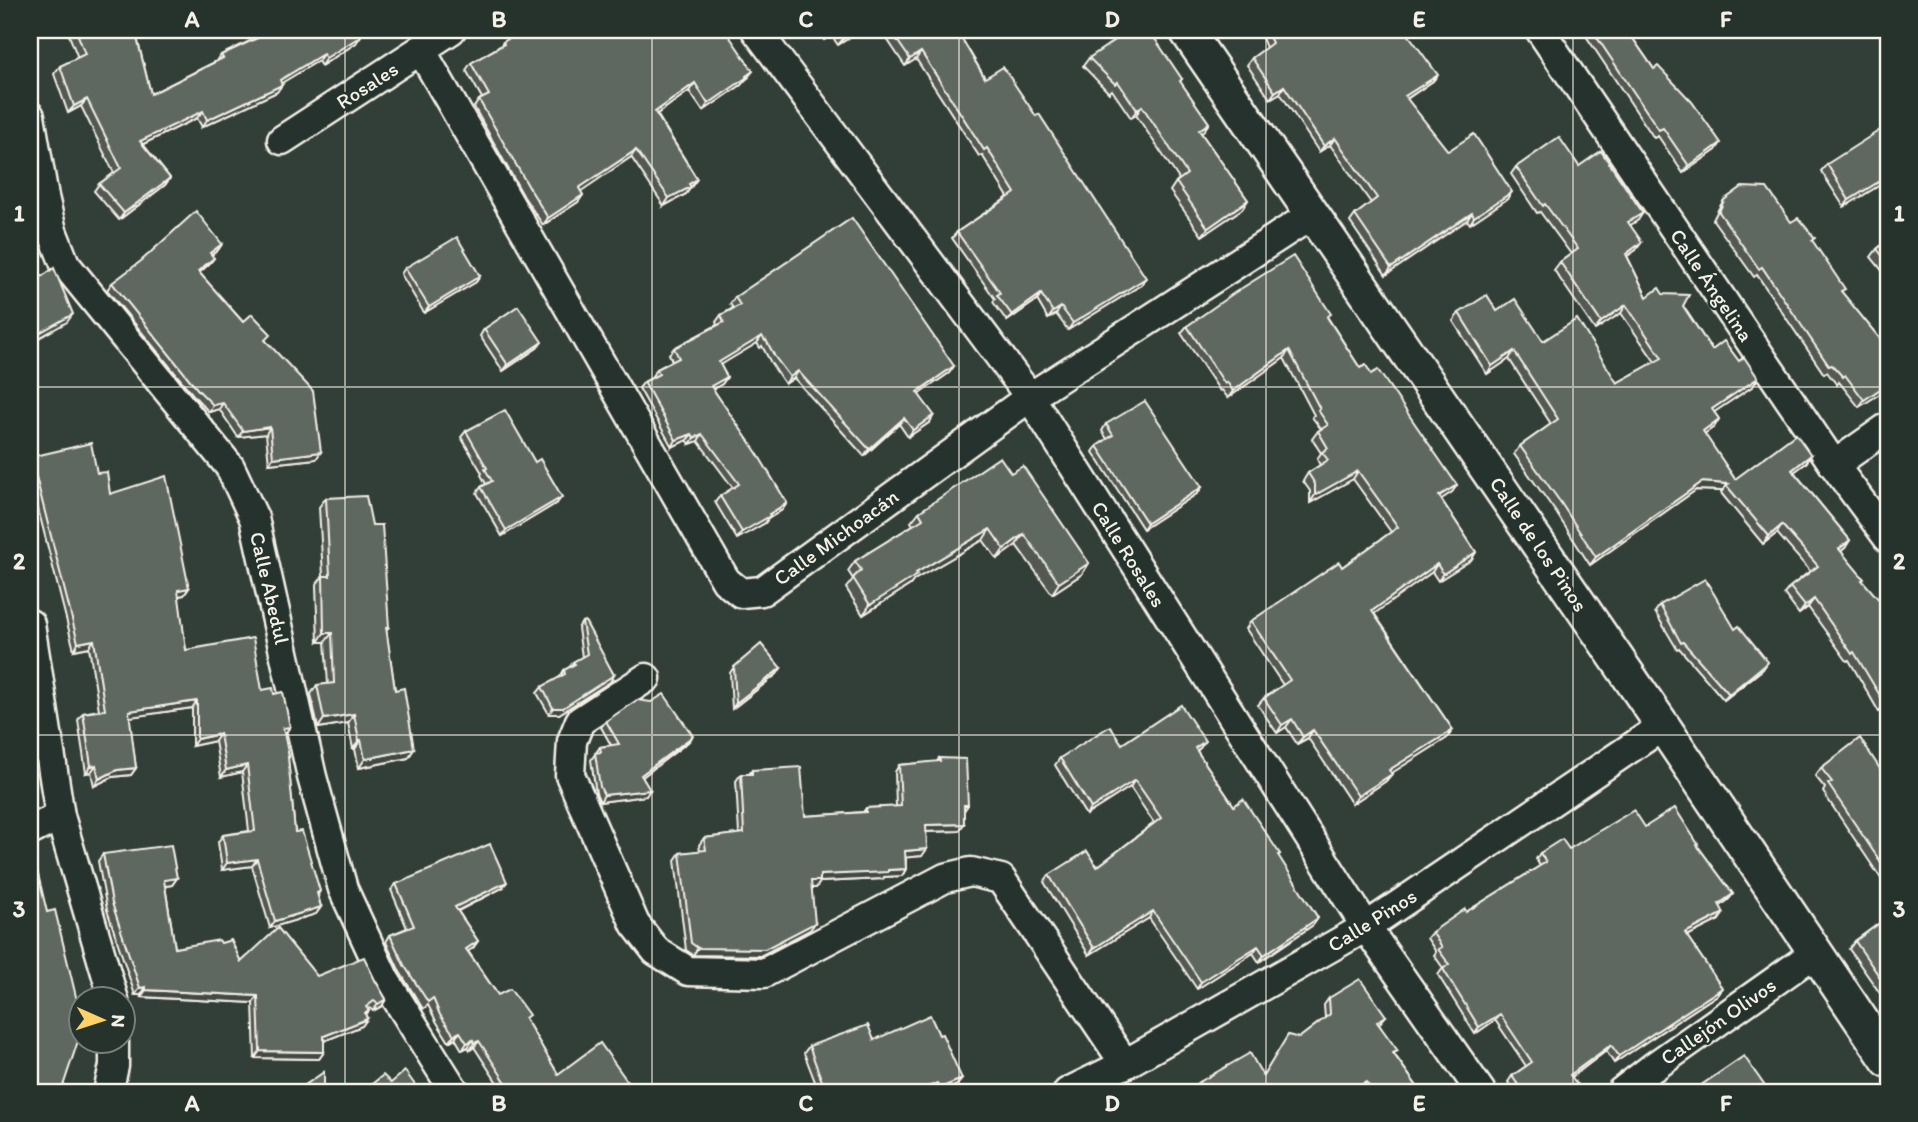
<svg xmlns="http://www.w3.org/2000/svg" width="1918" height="1122" font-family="Itim,sans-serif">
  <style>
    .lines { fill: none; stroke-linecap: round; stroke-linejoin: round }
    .minor-casing { stroke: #f4f1e8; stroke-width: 33 }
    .tertiary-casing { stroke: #f4f1e8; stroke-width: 38 }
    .minor { stroke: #26332d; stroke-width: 28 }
    .tertiary { stroke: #26332d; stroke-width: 33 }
    .wall { fill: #525953; stroke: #f4f1e8; stroke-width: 2 }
    .shaded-wall { fill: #424944; stroke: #f4f1e8; stroke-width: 2 }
    .building { fill: #5f6861; stroke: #f4f1e8; stroke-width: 2 }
    .grid { fill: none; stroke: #f4f1e8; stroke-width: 2; stroke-opacity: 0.55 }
    .labels { text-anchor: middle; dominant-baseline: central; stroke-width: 5; stroke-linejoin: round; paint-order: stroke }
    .street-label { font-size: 21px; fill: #f4f1e8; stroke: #26332d }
    .neatline { fill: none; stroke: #f4f1e8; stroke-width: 2.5 }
    .grid-label { font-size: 23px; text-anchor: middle; font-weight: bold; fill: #f4f1e8 }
  </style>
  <rect width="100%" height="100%" fill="#323e38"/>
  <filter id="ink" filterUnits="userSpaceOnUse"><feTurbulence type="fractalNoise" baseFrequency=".0143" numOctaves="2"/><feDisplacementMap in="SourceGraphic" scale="14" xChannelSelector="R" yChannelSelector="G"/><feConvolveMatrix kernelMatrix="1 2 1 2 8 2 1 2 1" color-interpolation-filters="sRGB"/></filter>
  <g filter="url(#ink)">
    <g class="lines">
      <defs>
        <g id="minor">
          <polyline points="756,30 1030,397 1366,927 1481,1092"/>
          <polyline points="1540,30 1834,465 1888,538"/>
          <polyline points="421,50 726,581 741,593 762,591 1030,397 1313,214"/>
          <polyline points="30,116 44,197 52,231 65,264 230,467 254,518 312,777 343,889 385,980 455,1092"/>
          <polyline points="282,140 451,30"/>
          <polyline points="1834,465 1888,427"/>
          <polyline points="30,624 60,816 114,1000"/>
          <polyline points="646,678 580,721 572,741 570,775 635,924 656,951 688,971 764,973 945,878 971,872 1001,879 1125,1064"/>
          <polyline points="30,831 60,816"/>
          <polyline points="108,1092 114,1066 114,1042"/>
          <polyline points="1068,1092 1125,1064 1366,927 1663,726"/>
          <polyline points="1621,1092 1652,1068 1816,952"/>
        </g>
        <polyline id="tertiary" points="1186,30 1663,726 1888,1060"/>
      </defs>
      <use href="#minor" class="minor-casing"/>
      <use href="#tertiary" class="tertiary-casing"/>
      <use href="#minor" class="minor"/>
      <use href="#tertiary" class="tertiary"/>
    </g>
    <g class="wall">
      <polygon points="67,30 135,30 151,94 217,61 221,55 258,37 254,30 363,30 359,32 356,43 321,66 318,61 281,83 277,92 202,127 197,118 143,144 170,178 165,185 119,220 94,191 99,184 114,173 81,106 68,113 54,74 60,66 78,58"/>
      <polygon points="818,30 862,30 838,45 831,35 824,40"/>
      <polygon points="881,30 960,30 961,37 985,78 1141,285 1068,330 1056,314 1048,319 1037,300 1007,321 993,302 995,299 952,238 957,232 1008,197 982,155 979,156 916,59 905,66"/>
      <polygon points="1259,30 1405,30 1433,81 1407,99 1448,151 1507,199 1470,224 1467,220 1386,275 1350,222 1355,215 1371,203 1330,145 1319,152 1280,93 1270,99 1247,65 1252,58 1266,48"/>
      <polygon points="1582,30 1627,30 1654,69 1716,150 1683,173 1658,136 1654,138"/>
      <polygon points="503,42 748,78 744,81 741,85 703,111 689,91 657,114 697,179 686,194 664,206 631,157 580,191 583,195 578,202 543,225 524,197 474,107 479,100 482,98 466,70 471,63 500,46"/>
      <polygon points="1089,58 1182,79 1180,82 1209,123 1201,133 1248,200 1242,209 1202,236 1170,191 1176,182 1179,179 1136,115 1131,118 1112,90 1109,93 1083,66"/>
      <polygon points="1827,164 1888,180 1844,207 1821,171"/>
      <polygon points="1579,166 1638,220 1630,225 1636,250 1627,256 1647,297 1663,294 1683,306 1712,350 1739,361 1758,378 1753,386 1714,412 1719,419 1714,427 1704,434 1735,479 1811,455 1806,463 1794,472 1850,540 1845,548 1841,551 1862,581 1888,706 1879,712 1849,660 1847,661 1808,607 1799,614 1784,594 1790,587 1810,571 1777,533 1763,544 1721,493 1722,491 1696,490 1590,565 1555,511 1514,454 1520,446 1551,424 1509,359 1487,374 1453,321 1459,313 1497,311 1543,341 1617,383 1655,362 1621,313 1595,330 1554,270 1560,262 1571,254 1540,212 1537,213 1511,174 1516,167"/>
      <polygon points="1724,200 1791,222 1812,242 1842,293 1885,345 1886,385 1881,393 1859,407 1839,382 1837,385 1827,372 1824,374 1757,275 1754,277 1713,220 1719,208"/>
      <polygon points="1888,240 1888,278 1871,257 1877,249"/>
      <polygon points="222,244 218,250 211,255 214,258 209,264 199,273 243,322 266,341 316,459 269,464 266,434 238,437 219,409 209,412 194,396 107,290 112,283"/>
      <polygon points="405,268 480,276 476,282 424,313 401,274"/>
      <polygon points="735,297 954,366 949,373 919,394 930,422 908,437 899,424 864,456 794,378 785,384 771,363 762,346 760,348 757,343 720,365 727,377 722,384 713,389 787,503 782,510 768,519 765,523 737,539 715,502 720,496 733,488 698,441 690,444 687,440 672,447 639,388 644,382 653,377 652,376 657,369 672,361 669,354 674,348 717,325 716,322 721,315 733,308 730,304"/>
      <polygon points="1328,318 1360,368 1371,374 1457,485 1452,492 1441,499 1476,552 1471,560 1438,581 1432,572 1374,613 1453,730 1447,738 1391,773 1386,781 1352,804 1308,738 1297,744 1286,727 1277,733 1258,705 1264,698 1283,685 1246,629 1251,621 1342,567 1391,532 1353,479 1310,503 1310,491 1303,481 1308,473 1320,465 1317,459 1321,453 1312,439 1318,431 1321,429 1312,417 1314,415 1284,358 1228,398 1222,390 1220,391 1181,333 1187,326"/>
      <polygon points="484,329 537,348 503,371 480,336"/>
      <polygon points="1106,424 1202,487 1198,493 1143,529 1093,452 1097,446 1107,439 1102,431"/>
      <polygon points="466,431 557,503 502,536 477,493 481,487 486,484 481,475 482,473 461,437"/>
      <polygon points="31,457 97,473 110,494 189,588 184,595 178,596 186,650 262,690 285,734 284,734 289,757 288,759 295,832 320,891 318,895 321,907 316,914 270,928 252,866 222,870 218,842 223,835 249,831 242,772 221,777 215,741 192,746 192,708 129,717 136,768 131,775 112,777 94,786 91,772 86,773 78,720 83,713 99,710 89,647 74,650 30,477 30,460"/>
      <polygon points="1011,473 1089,563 1082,574 1052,594 1016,545 997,559 983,540 914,580 910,585 863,615 846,588 853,579 848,571 855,561 913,525 911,522 919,512"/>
      <polygon points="326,498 389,627 386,630 395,690 414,749 408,758 359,768 355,749 353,749 348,723 318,728 311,694 317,685 328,684 325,642 318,642 316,585 323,576 319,507"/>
      <polygon points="1660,605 1735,629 1763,669 1724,700 1679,648 1677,649 1655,612"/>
      <polygon points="582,622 614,675 610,682 559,714 549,714 537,693 542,687 560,677 564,670 569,668 573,662 582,657 578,628"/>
      <polygon points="734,667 781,668 777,674 732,709 730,673"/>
      <polygon points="606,721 688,742 642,777 646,796 600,802 596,793 591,760 600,747 611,745 601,727"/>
      <polygon points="1122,744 1200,748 1197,751 1234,806 1280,854 1278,856 1318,918 1313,925 1259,962 1253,953 1197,989 1149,918 1089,955 1044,882 1049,875 1097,867 1154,823 1130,787 1086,815 1055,765 1060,758"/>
      <polygon points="939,758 968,805 964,811 959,831 926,832 922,856 906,857 906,869 902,876 884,877 883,879 820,882 816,888 812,888 810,930 760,956 693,955 686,950 675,860 680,853 700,851 699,845 704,838 739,834 736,781 741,774 749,774 752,770 805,816 863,812 866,808 896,807 895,772 899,765 937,762"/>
      <polygon points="1821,768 1888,781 1888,889 1823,792 1825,788 1815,776"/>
      <polygon points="1645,827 1697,845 1733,894 1728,900 1720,906 1719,920 1687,936 1722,988 1717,995 1614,1063 1606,1051 1572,1077 1573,1090 1569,1092 1514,1092 1508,1082 1512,1076 1526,1066 1495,1020 1475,1034 1438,975 1443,968 1434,955 1436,952 1427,938 1432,932 1466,912 1540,866 1536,859 1540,853 1569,849"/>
      <polygon points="103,854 177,878 172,885 165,886 175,948 317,976 375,980 386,999 382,1006 373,1011 370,1008 368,1009 369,1011 366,1015 367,1019 362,1026 324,1041 324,1052 319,1059 255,1058 253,1003 141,997 141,995 135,995 107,910 98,861"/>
      <polygon points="396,884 502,888 458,911 478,941 473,948 468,951 498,995 526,1020 558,1074 635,1092 503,1092 474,1047 470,1050 468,1047 462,1050 455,1038 449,1042 436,1021 428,1005 423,1009 400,972 386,942 390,935 407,928 391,890"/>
      <polygon points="1888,917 1888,996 1884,999 1849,949 1855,941"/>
      <polygon points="1329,998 1386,1016 1379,1024 1395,1055 1421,1092 1363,1092 1361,1089 1263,1075 1299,1038 1325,1018 1324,1005"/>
      <polygon points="939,1035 962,1079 957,1085 942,1092 934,1092 932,1090 927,1092 819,1092 804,1053 809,1046"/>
    </g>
    <g class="shaded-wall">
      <polygon points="833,30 834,30 831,35 824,40 829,33"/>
      <polygon points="856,30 862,30 838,45 843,39"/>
      <polygon points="361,36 356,43 321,66 326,58"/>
      <polygon points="921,52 916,59 905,66 910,59"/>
      <polygon points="323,54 318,61 275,87 280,80"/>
      <polygon points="753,71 741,85 703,111 708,104"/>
      <polygon points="1438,75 1433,81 1400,103 1405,96"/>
      <polygon points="695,83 689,91 650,119 655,112"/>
      <polygon points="282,85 277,92 202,127 207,120"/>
      <polygon points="1284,86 1280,93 1270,99 1275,92"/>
      <polygon points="87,99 81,106 68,113 74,106"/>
      <polygon points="1142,106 1136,115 1131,118 1137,110"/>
      <polygon points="203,111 197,118 135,148 140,141"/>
      <polygon points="1209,123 1203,132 1193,139 1199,130"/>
      <polygon points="1335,138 1330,145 1319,152 1324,146"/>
      <polygon points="1721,143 1716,150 1683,173 1689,166"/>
      <polygon points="636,150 631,157 574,196 579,188"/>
      <polygon points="1888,176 1888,180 1844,207 1849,200"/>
      <polygon points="170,178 165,185 119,220 124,213"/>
      <polygon points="697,179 686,194 664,206 669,198"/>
      <polygon points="1512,192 1507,199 1470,224 1474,217"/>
      <polygon points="583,195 578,202 543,225 548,218"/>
      <polygon points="1248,200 1242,209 1202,236 1208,228"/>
      <polygon points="1472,213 1467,220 1386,275 1391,268"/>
      <polygon points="1643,213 1638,220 1623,230 1628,222"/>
      <polygon points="1642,242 1636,250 1620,261 1626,254"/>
      <polygon points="222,244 218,250 205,260 210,253"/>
      <polygon points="214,258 209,264 193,278 198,271"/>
      <polygon points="480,276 476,282 424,313 429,307"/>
      <polygon points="1146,278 1141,285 1068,330 1073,323"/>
      <polygon points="1041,294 1037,300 1007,321 1012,315"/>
      <polygon points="1626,305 1621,313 1595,330 1601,322"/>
      <polygon points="1061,307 1056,314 1048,319 1053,312"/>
      <polygon points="73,314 67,322 30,343 30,338"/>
      <polygon points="762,336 757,343 714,369 719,362"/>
      <polygon points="542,342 537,348 503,371 508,365"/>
      <polygon points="1289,350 1284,358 1228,398 1233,391"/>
      <polygon points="1514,351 1509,359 1487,374 1492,366"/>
      <polygon points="954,366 949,373 913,398 917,392"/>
      <polygon points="798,371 794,378 785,384 790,377"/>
      <polygon points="727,377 722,384 706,393 711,386"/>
      <polygon points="1758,378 1753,386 1707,417 1712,409"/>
      <polygon points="1886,385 1881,393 1859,407 1864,400"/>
      <polygon points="223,403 219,409 209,412 213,405"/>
      <polygon points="934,415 930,422 908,437 913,430"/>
      <polygon points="904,418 899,424 864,456 869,449"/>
      <polygon points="1719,419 1714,427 1697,439 1703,431"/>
      <polygon points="270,427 266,434 238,437 243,431"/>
      <polygon points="692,434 687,440 672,447 676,440"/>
      <polygon points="702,434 698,441 690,444 694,438"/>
      <polygon points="321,452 316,459 269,464 273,458"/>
      <polygon points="1811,455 1806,463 1786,478 1792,470"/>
      <polygon points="1358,471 1353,479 1310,503 1315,495"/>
      <polygon points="1702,482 1728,484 1722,491 1696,490 1590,565 1596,557"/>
      <polygon points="1457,485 1452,492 1434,504 1439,496"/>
      <polygon points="1202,487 1198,493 1143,529 1147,523"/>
      <polygon points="562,497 557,503 502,536 506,530"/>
      <polygon points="787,503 782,510 768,519 765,523 737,539 742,532"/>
      <polygon points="1782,525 1777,533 1763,544 1769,536"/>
      <polygon points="990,529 983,540 914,580 910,585 863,615 870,605 916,573"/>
      <polygon points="1024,534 1016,545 997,559 1004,549"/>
      <polygon points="1850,540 1845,548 1834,557 1839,549"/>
      <polygon points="1476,552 1471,560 1438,581 1443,574"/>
      <polygon points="1089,563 1082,574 1052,594 1059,583"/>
      <polygon points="1437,564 1432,572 1367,619 1372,611"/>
      <polygon points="189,588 184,595 173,597 178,590"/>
      <polygon points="1814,599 1808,607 1799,614 1805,606"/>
      <polygon points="324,633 332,633 325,642 318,642"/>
      <polygon points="94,640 89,647 74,650 78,643"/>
      <polygon points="1768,662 1763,669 1724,700 1729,694"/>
      <polygon points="781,668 777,674 732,709 736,703"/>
      <polygon points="614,675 610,682 559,714 549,714 553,708"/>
      <polygon points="197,701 192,708 124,718 129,711"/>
      <polygon points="1888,701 1888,706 1879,712 1885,704"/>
      <polygon points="354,714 348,723 318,728 324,719"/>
      <polygon points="1292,719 1286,727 1277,733 1282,725"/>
      <polygon points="290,727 285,734 278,735 283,728"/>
      <polygon points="1313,730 1308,738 1297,744 1303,737"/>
      <polygon points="1453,730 1447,738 1384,778 1389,770"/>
      <polygon points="220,734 215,741 192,746 197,739"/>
      <polygon points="693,736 688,742 636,782 641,775"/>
      <polygon points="359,740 361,740 355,749 353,749"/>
      <polygon points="1205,741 1200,748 1190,755 1195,748"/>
      <polygon points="414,749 408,758 359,768 365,759"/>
      <polygon points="96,765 91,772 86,773 91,766"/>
      <polygon points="247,765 242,772 221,777 226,770"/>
      <polygon points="136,768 131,775 112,777 94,786 99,779 117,770"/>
      <polygon points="1392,774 1386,781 1352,804 1358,796"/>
      <polygon points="1135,780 1130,787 1086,815 1091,808"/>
      <polygon points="650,790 646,796 600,802 604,795"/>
      <polygon points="964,824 959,831 921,832 926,825"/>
      <polygon points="927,849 922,856 901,858 905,851"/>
      <polygon points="257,859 252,866 222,870 227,863"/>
      <polygon points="906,869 902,876 884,877 883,879 820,882 816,888 806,888 811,881 820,875"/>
      <polygon points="177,878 172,885 159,887 164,880"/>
      <polygon points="507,882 502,888 451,914 455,907"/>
      <polygon points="1733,894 1728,900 1714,911 1719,904"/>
      <polygon points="321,907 316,914 270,928 275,921"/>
      <polygon points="1153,911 1149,918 1089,955 1094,948"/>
      <polygon points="1724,913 1719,920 1681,939 1685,933"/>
      <polygon points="1318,918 1313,925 1259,962 1264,955"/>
      <polygon points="815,923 810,930 760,956 693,955 698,948"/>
      <polygon points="478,941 473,948 462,955 466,949"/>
      <polygon points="1258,946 1253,953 1197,989 1201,982"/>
      <polygon points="146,987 141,995 135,995 140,988"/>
      <polygon points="1722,988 1717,995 1614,1063 1619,1056"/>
      <polygon points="146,990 258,996 253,1003 141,997"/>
      <polygon points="386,999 382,1006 373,1011 378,1004"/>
      <polygon points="1500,1014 1495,1020 1475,1034 1479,1027"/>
      <polygon points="367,1019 362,1026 319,1043 324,1036"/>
      <polygon points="460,1032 455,1038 449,1042 454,1035"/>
      <polygon points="473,1040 468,1047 462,1050 467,1043"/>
      <polygon points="479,1041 474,1047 470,1050 474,1043"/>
      <polygon points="1611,1045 1606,1051 1566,1081 1570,1075"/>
      <polygon points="260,1051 324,1052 319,1059 255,1058"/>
      <polygon points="962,1079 957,1085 942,1092 937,1092 940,1088"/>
      <polygon points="1366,1082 1361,1089 1356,1092 1349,1092"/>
      <polygon points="937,1083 932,1090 927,1092 917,1092"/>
      <polygon points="1577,1084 1573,1090 1569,1092 1564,1092"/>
    </g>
    <g class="building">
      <polygon points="76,30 135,30 151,94 223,58 221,55 266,34 263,30 358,30 361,36 326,58 323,54 280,80 282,85 207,120 203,111 140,141 170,178 124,213 99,184 121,168 87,99 74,106 60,66 85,54"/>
      <polygon points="524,30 725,30 753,71 746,76 746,78 708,104 695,83 655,112 697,179 689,184 691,187 669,198 636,150 579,188 583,195 548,218 530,189 479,100 489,95 471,63 504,44 503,42"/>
      <polygon points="837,30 856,30 843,39"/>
      <polygon points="890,30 960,30 963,34 960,36 985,78 1003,67 1036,116 1039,114 1146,278 1073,323 1061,307 1053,312 1041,294 1012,315 997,295 1000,293 957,232 1015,193 987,148 984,150 921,52 910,59"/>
      <polygon points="1130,30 1149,30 1182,79 1180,81 1209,123 1199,130 1248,200 1208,228 1176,182 1187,174 1142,106 1137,110 1118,82 1115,84 1089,58"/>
      <polygon points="1266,30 1405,30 1438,75 1405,96 1448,151 1474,134 1512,192 1474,217 1472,213 1391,268 1355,215 1377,198 1335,138 1324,146 1284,86 1275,92 1252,58 1272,43"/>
      <polygon points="1592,30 1627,30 1654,69 1658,66 1692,102 1721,143 1689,166 1663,128 1659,130"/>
      <polygon points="1888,125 1888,176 1849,200 1827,164"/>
      <polygon points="1559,137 1579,166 1601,151 1643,213 1628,222 1642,242 1626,254 1647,297 1659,288 1663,294 1689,295 1683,306 1712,350 1724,341 1739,361 1744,357 1758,378 1712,409 1719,419 1703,431 1735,479 1796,434 1811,455 1792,470 1850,540 1839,549 1864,579 1862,580 1888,610 1888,701 1885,704 1854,652 1852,654 1814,599 1805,606 1790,587 1818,566 1782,525 1769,536 1726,485 1728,484 1702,482 1596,557 1561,503 1520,446 1558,419 1514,351 1492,366 1459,313 1487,295 1497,311 1515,299 1543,341 1577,319 1617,383 1662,358 1626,305 1601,322 1560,262 1578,249 1545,204 1543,206 1516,167"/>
      <polygon points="1742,187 1767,188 1791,222 1798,218 1815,238 1812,240 1845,289 1841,291 1885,345 1888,343 1888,378 1884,382 1886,385 1864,400 1845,375 1843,377 1832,365 1829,366 1762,267 1759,269 1719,212 1724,200"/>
      <polygon points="196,211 222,244 210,253 214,258 198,271 243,322 252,314 271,334 265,340 313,391 321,452 273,458 270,427 243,431 223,403 213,405 198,390 112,283 141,261"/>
      <polygon points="852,218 954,366 917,392 934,415 913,430 904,418 869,449 798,371 790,377 775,357 766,340 765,341 762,336 719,362 727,377 711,386 757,453 787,503 769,514 770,516 742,532 720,496 739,484 702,434 694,438 692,434 676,440 644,382 659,374 657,369 679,358 674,348 724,322 721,315 740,305 735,297"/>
      <polygon points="457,237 480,276 429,307 405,268"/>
      <polygon points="1888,240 1888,263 1877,249"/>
      <polygon points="30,256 41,277 54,268 73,314 30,338"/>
      <polygon points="1293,256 1331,314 1327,317 1360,368 1366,365 1371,374 1378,370 1457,485 1439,496 1476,552 1443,574 1437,564 1372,611 1453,730 1389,770 1392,774 1358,796 1313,730 1303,737 1292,719 1282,725 1264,698 1290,680 1251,621 1339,562 1342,567 1398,527 1358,471 1315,495 1315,484 1308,473 1328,460 1322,452 1328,448 1318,431 1328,425 1318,410 1320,409 1289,350 1233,391 1227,382 1225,384 1187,326 1234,293"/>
      <polygon points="518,306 542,342 508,365 484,329"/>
      <polygon points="1145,401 1202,487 1147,523 1097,446 1113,435 1106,424"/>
      <polygon points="505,410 535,462 540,459 562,497 506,530 481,487 492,481 485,469 487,468 466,431"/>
      <polygon points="91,443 97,473 107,472 110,494 166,476 189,588 178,590 186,650 253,638 262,690 273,688 274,694 283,692 290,727 283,728 289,757 288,757 295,832 302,831 320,891 317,893 321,907 275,921 257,859 227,863 223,835 255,831 247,765 226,770 220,734 197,739 197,701 129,711 136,768 117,770 99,779 96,765 91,766 83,713 105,710 94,640 78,643 31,457"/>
      <polygon points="1000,457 1011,473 1023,466 1089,563 1059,583 1024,534 1004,549 990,529 916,573 917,575 870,605 853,578 861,570 855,561 923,519 919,512"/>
      <polygon points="366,496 372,525 382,525 389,627 386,627 395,690 404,688 414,749 365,759 361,740 359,740 354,714 324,719 317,685 334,683 332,633 324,633 323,576 330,576 326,498"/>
      <polygon points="1705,579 1735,629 1739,626 1768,662 1729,694 1683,642 1681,643 1660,605"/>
      <polygon points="585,621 614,675 563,708 553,708 542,687 565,674 564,670 575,664 573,662 587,654 582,622"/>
      <polygon points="761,644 781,668 736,703 734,667"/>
      <polygon points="664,694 693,736 641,775 650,790 604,795 600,787 595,753 601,752 600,747 619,744 606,721 637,700 651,702"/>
      <polygon points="1181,705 1205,741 1195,748 1234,806 1243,799 1280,854 1278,855 1318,918 1264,955 1258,946 1201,982 1153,911 1094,948 1049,875 1087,851 1097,867 1161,818 1135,780 1091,808 1060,758 1110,726 1122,744"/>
      <polygon points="1860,738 1888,781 1888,873 1828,784 1832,782 1821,768"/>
      <polygon points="939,758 966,759 968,805 964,805 964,824 926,825 927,849 905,851 906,869 888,870 888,872 820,875 820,881 811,881 815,923 765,949 698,948 691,943 680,853 706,850 704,838 744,833 741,774 752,774 752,770 801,767 805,816 866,812 866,808 901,806 899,765 940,761"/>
      <polygon points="1675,808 1698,844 1697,845 1733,894 1719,904 1724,913 1685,933 1722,988 1619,1056 1611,1045 1570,1075 1577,1084 1564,1092 1523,1092 1512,1076 1532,1062 1500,1014 1479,1027 1443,969 1449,964 1438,949 1442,947 1432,932 1465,909 1466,912 1546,862 1540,853 1562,839 1569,849 1634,810 1645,827"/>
      <polygon points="490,844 507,882 455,907 478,941 466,949 498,995 510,989 529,1015 525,1018 558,1074 600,1043 635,1092 512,1092 479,1041 474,1043 473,1040 467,1043 460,1032 454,1035 440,1015 433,998 428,1002 404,965 390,935 414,926 396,884"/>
      <polygon points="171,845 177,878 164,880 175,948 219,940 221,943 231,940 241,962 278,928 317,976 364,957 375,980 386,999 378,1004 374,1001 366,1007 369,1011 365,1013 367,1019 324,1036 324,1052 260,1051 258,996 146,990 146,987 140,988 112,903 103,854"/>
      <polygon points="36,866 47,912 55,910 80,1013 80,1035 61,1092 30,1092 30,868"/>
      <polygon points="1888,917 1888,989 1855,941"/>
      <polygon points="1360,979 1386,1016 1377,1022 1398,1051 1393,1053 1421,1092 1373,1092 1366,1082 1349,1092 1182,1092 1250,1053 1263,1076 1288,1035 1299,1038 1330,1014 1329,998"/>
      <polygon points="930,1015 939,1035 942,1034 962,1079 940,1088 937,1083 917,1092 826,1092 809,1046 868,1025 874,1040"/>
      <polygon points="1744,1056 1769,1092 1691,1092"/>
      <polygon points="405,1071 420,1092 362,1092 383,1075 391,1083"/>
      <polygon points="324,1072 324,1092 295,1092"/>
    </g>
  </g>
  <path class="grid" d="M345,30V1092M652,30V1092M959,30V1092M1266,30V1092M1573,30V1092M30,387H1888M30,735H1888"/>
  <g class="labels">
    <g class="street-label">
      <text transform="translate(367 85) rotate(-33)">Rosales</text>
      <text transform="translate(1712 285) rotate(56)">Calle Ángelina</text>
      <text transform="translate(836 537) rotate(-36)">Calle Michoacán</text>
      <text transform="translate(1539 544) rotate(56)">Calle de los Pinos</text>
      <text transform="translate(1129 554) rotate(58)">Calle Rosales</text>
      <text transform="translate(270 588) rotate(77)">Calle Abedul</text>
      <text transform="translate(1372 920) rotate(-32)">Calle Pinos</text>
      <text transform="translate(1718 1021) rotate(-35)">Callejón Olivos</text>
    </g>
  </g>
  <rect width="1918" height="1122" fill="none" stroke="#26332d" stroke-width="77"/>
  <g transform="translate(102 1020) rotate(93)"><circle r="33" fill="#26332d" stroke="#787f78" stroke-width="2"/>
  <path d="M0-5L12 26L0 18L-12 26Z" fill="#ffd166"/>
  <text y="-10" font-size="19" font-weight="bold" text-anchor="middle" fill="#f4f1e8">N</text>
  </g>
  <rect x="38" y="38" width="1842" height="1046" class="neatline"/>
  <g class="grid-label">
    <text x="192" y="27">A</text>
    <text x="499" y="27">B</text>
    <text x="806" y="27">C</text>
    <text x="1112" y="27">D</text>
    <text x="1419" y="27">E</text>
    <text x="1726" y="27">F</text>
    <text x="19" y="221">1</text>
    <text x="1899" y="221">1</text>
    <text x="19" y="569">2</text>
    <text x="1899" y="569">2</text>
    <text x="19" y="917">3</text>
    <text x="1899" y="917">3</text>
    <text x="192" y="1111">A</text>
    <text x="499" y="1111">B</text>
    <text x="806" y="1111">C</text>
    <text x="1112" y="1111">D</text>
    <text x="1419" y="1111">E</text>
    <text x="1726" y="1111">F</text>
  </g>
</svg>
